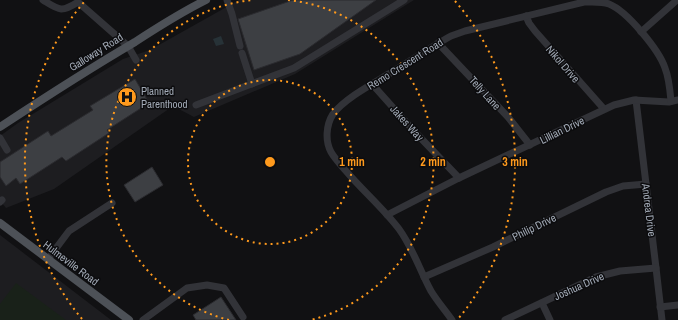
<svg xmlns="http://www.w3.org/2000/svg" width="678" height="320" font-family="'Archivo Narrow',sans-serif">
  <style>
    .built { fill: #1d1d20 }
    .green { fill: #192119 }
    .water { fill: #273237 }
    .building { fill: #3d3f43; stroke: #2b2b2f }
    .lines { fill: none; stroke-linecap: round; stroke-linejoin: round }
    .minor { stroke: #323338; stroke-width: 7 }
    .major { stroke: #4d5157; stroke-width: 8 }
    .ring { fill: none; stroke: #ff9a1d; stroke-width: 2; stroke-dasharray: 2 4 }
    .labels { text-anchor: middle; dominant-baseline: central; stroke-width: 3; stroke-linejoin: round; paint-order: stroke }
    .street-label { font-size: 11px; fill: #a1a9b5; stroke: #0c0c0e }
    .poi-label { font-size: 11px; fill: #a1a9b5; stroke: #0c0c0e; text-anchor: start }
    .centre { fill: #ff9a1d; stroke: #0c0c0e; stroke-width: 2 }
    .ring-label { font-size: 12px; text-anchor: middle; font-weight: bold; fill: #ff9a1d; stroke: #0c0c0e; stroke-width: 3; stroke-linejoin: round; paint-order: stroke }
  </style>
  <rect width="100%" height="100%" fill="#111113"/>
  <g class="built">
    <polygon points="239,0 414,0 295,74 194,117 173,106 54,189 6,208 0,201 0,136 18,123 123,59 150,50"/>
    <polygon points="0,235 111,320 0,320"/>
  </g>
  <polygon class="green" points="16,283 66,320 0,320 0,304"/>
  <polygon class="water" points="221,36 224,44 216,46 213,39"/>
  <g class="building">
    <polygon points="293,0 376,0 300,54 254,70 238,19"/>
    <polygon points="135,79 149,103 107,130 109,133 66,161 62,157 20,184 16,178 6,186 0,177 0,162 48,131 51,136 93,110 90,106"/>
    <polygon points="152,167 163,185 135,202 124,185"/>
    <polygon points="221,297 236,320 196,320 193,315"/>
  </g>
  <g class="lines">
    <g class="minor">
      <path d="M43,0C59,10 61,13 78,2L128,46L136,60"/>
      <polyline points="227,0 232,14 240,46"/>
      <polyline points="526,16 529,23 535,31 604,109"/>
      <polyline points="641,32 677,0"/>
      <polyline points="438,43 508,117 530,145"/>
      <polyline points="242,53 252,84"/>
      <polyline points="372,84 414,131 459,178"/>
      <polyline points="636,100 656,268 662,320"/>
      <polyline points="196,105 294,68 404,0"/>
      <polyline points="0,138 7,150"/>
      <polyline points="0,202 2,200"/>
      <polyline points="387,215 459,178 614,105 634,100 669,102 678,100"/>
      <polyline points="48,259 69,231 112,203"/>
      <polyline points="424,277 493,247 606,192 623,186 646,184"/>
      <polyline points="542,303 550,320"/>
      <polyline points="660,307 678,305"/>
      <polyline points="143,320 187,288 207,285 224,288 243,317"/>
      <path d="M452,320C445,310 437,301 431,291C420,271 413,248 399,229C383,208 363,191 346,171C341,165 335,159 331,152C325,141 326,125 333,114C345,98 374,83 392,72C412,60 431,47 451,36L465,31L584,2C592,2 601,1 609,4C627,11 659,50 665,68C669,78 670,90 671,101"/>
      <polyline points="505,320 596,277 620,271 656,268"/>
    </g>
    <g class="major">
      <path d="M0,127C44,98 89,69 135,42C158,27 182,12 206,0"/>
      <polyline points="0,223 129,320"/>
    </g>
  </g>
  <g class="ring">
    <circle cx="270" cy="162" r="82"/>
    <path d="M229 320A163 163 0 0 1 252 0M288 0A163 163 0 0 1 311 320"/>
    <path d="M82 319A245 245 0 0 1 85 1M455 1A245 245 0 0 1 458 319"/>
  </g>
  <defs>
    <symbol id="hospital-disc" viewBox="-11 -11 22 22"><circle r="9.5" fill="#ff9a1d" stroke="#0c0c0e"/><path d="M-5-5h3v3.5h4V-5h3V5h-3V1.5h-4V5h-3Z" fill="#111"/></symbol>
  </defs>
  <g fill-rule="evenodd">
    <use href="#hospital-disc" x="116" y="86" width="22" height="22"/>
  </g>
  <g class="labels">
    <g class="street-label">
      <text transform="translate(96 52) rotate(-32)">Galloway Road</text>
      <text transform="translate(405 64) rotate(-32)">Remo Crescent Road</text>
      <text transform="translate(563 64) rotate(49)">Nikol Drive</text>
      <text transform="translate(485 93) rotate(48)">Telly Lane</text>
      <text transform="translate(407 123) rotate(48)">Jakes Way</text>
      <text transform="translate(562 130) rotate(-26)">Lillian Drive</text>
      <text transform="translate(649 210) rotate(83)">Andrea Drive</text>
      <text transform="translate(534 227) rotate(-26)">Philip Drive</text>
      <text transform="translate(71 263) rotate(37)">Hulmeville Road</text>
      <text transform="translate(579 286) rotate(-24)">Joshua Drive</text>
    </g>
    <g class="poi-label">
      <text x="141" y="91">Planned<tspan x="141" dy="13">Parenthood</tspan></text>
    </g>
  </g>
  <circle cx="270" cy="162" r="6" class="centre"/>
  <g class="ring-label">
    <text x="352" y="166">1 min</text>
    <text x="433" y="166">2 min</text>
    <text x="515" y="166">3 min</text>
  </g>
</svg>
